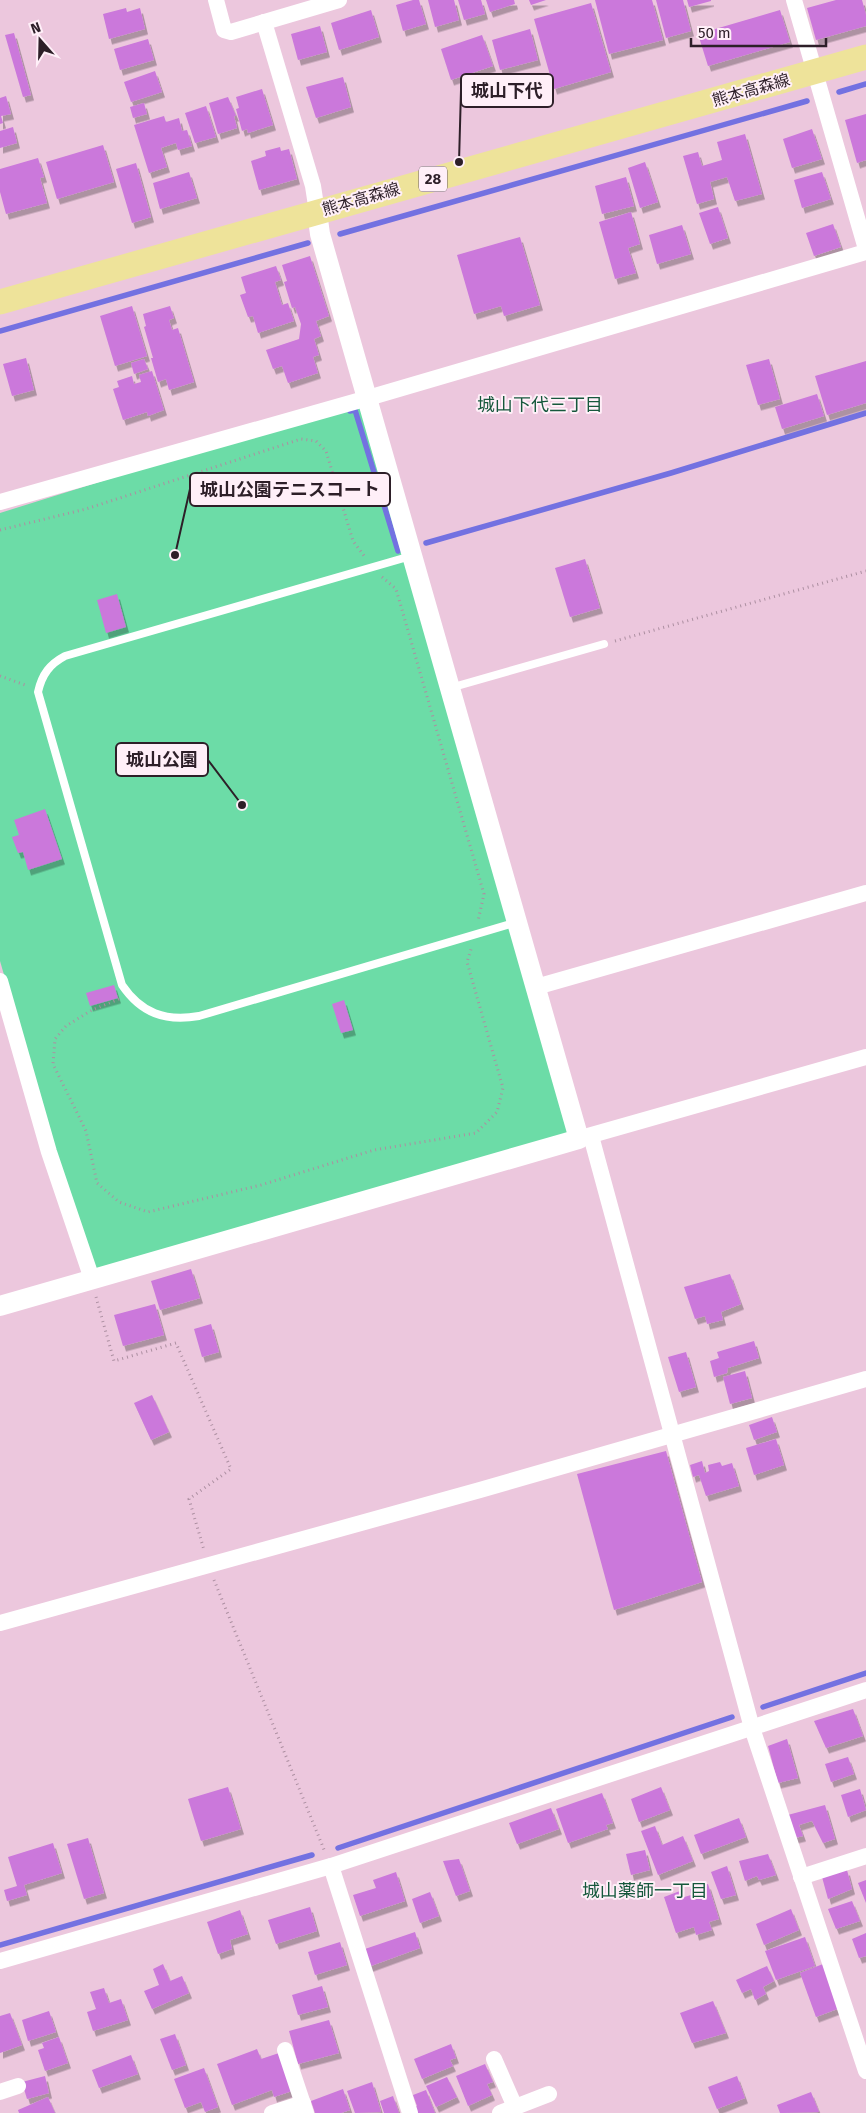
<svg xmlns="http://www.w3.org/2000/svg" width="866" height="2113" font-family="'Fira Sans','Noto Sans JP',sans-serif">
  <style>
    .green { fill: #6cdca7 }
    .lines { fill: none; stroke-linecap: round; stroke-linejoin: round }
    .stream { stroke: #7371e1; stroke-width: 5.5 }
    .building { fill: #cb78db; filter: url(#shadow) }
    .path { stroke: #ac8fa1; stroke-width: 3; stroke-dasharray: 1 4; stroke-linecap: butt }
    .service { stroke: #fff; stroke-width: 8 }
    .minor { stroke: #fff; stroke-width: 16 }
    .tertiary { stroke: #fff; stroke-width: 20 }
    .primary { stroke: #eee39a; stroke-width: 25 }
    .labels { text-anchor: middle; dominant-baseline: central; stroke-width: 4; stroke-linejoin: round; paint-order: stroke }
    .shield { fill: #ffeff8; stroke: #6c5d66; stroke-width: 1 }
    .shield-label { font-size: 15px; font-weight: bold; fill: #2d1f28 }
    .street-label { font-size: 16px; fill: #2d1f28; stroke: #ffeff8 }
    .neighbourhood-label { font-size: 18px; fill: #16583c; stroke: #ffeff8 }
    .leader { fill: none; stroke: #2d1f28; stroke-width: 2 }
    .callout-dot { fill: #2d1f28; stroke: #ffeff8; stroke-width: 2 }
    .callout { fill: #ffeff8; stroke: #2d1f28; stroke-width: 2 }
    .callout-label { font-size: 18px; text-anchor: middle; font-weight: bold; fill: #2d1f28 }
  </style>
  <defs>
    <filter id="shadow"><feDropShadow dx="3" dy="5.5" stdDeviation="0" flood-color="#0004"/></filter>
  </defs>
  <rect width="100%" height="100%" fill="#ecc7dd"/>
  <polygon class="green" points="368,398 579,1139 92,1279 0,961 0,513"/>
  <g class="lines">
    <g class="stream">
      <polyline points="839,92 866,84"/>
      <polyline points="340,234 807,101"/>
      <polyline points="0,331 308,243"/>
      <polyline points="350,411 355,410 398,551"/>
      <polyline points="426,543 671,473 866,413"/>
      <polyline points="763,1707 866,1673"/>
      <polyline points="338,1848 732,1717"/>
      <polyline points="0,1945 312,1855"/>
    </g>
  </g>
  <g class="building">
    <polygon points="413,0 419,0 426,24 403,31 396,5"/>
    <polygon points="428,0 454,0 459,20 435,27"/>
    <polygon points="458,0 481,0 485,14 464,20"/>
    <polygon points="486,0 514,0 515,4 490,12"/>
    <polygon points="529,0 546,0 531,5"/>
    <polygon points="595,0 652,0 663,40 609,54"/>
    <polygon points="656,0 683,0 691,31 666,38"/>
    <polygon points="687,0 711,0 711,1 689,7"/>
    <polygon points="836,0 862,0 866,15 866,26 816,40 807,8"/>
    <polygon points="591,3 611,72 554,89 534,19"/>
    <polygon points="126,8 127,12 140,8 145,29 109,39 103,14"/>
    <polygon points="371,10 379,37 339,50 331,23"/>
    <polygon points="780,10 790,42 708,66 698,34"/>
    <polygon points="320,26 327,52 298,60 291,34"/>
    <polygon points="530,29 538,60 500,70 492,40"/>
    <polygon points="14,33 31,95 23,97 5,35"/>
    <polygon points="482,35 493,66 451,80 441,49"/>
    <polygon points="148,39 154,60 120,70 114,49"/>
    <polygon points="155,71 162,92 131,102 124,82"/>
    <polygon points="343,77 351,107 316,118 306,87"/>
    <polygon points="262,89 273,125 248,133 247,129 242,131 236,109 239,108 236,97"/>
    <polygon points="6,96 11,114 1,116 3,123 0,124 0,98"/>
    <polygon points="228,97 236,116 234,116 237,128 218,134 209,103"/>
    <polygon points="144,103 147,114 133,118 130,107"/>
    <polygon points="206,106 216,137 195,143 185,113"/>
    <polygon points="866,114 866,160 857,163 845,120"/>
    <polygon points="164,116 166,122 179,118 182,131 187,130 192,146 178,150 176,143 161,148 167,167 149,173 134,125"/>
    <polygon points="13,127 17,143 0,148 0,131"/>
    <polygon points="812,129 822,159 792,168 783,139"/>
    <polygon points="745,134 762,194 735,201 727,177 710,182 714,199 697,204 683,156 698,152 702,166 722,160 717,142"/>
    <polygon points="103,145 114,182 57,199 46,162"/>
    <polygon points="280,147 281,151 289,149 297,179 259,190 251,161 266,156 265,151"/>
    <polygon points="38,158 44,177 40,178 47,203 6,214 0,192 0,169"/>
    <polygon points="645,162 658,202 640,208 628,168"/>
    <polygon points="136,163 151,217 132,223 116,169"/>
    <polygon points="189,172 197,198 160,209 153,183"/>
    <polygon points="822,172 831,199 802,208 794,180"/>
    <polygon points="626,177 634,206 602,214 595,186"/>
    <polygon points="718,207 728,238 710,244 699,213"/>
    <polygon points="631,212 640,244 628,248 636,273 615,279 599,222"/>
    <polygon points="833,224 841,247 814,256 806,233"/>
    <polygon points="682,225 691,254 657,264 649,235"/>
    <polygon points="520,237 540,305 504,316 501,306 474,314 457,255"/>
    <polygon points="310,256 329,316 316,321 321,336 314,339 319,355 313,357 318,373 288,383 282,366 273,369 266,350 299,339 301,324 295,307 292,308 284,282 287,281 282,265"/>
    <polygon points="276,266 281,280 275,282 282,305 288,303 294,321 258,333 253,316 248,317 240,295 246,293 241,277"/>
    <polygon points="132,306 147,356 115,366 100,316"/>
    <polygon points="170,306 174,318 169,320 172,330 178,328 194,382 169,390 166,379 158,382 151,358 153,358 144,327 146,326 143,314"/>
    <polygon points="26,358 34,390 12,396 3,364"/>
    <polygon points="144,359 148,369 134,374 131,363"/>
    <polygon points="769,359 780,399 758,405 746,365"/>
    <polygon points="866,361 866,403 827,415 815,376"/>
    <polygon points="152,371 164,410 148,416 147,412 123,420 113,389 119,387 117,381 132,376 134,384 141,382 139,375"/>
    <polygon points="817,394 824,416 782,429 775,407"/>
    <polygon points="585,559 600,608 570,617 555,568"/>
    <polygon points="117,594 126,627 106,633 97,600"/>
    <polygon points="45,809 62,859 28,870 23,852 18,853 12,837 19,835 14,820"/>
    <polygon points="114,985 118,998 90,1006 86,993"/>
    <polygon points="344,1000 353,1030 341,1033 332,1004"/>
    <polygon points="191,1269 200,1298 160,1310 151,1281"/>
    <polygon points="730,1274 741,1304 721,1312 723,1320 707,1324 705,1316 695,1319 684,1287"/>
    <polygon points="155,1304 164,1335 123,1346 114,1315"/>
    <polygon points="211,1324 219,1352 202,1357 194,1329"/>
    <polygon points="754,1341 759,1358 728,1368 727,1373 714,1377 710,1361 719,1358 717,1352"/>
    <polygon points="686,1352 696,1387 679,1392 668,1357"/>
    <polygon points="745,1371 752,1398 730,1404 723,1377"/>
    <polygon points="152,1395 169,1432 151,1440 134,1403"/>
    <polygon points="772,1417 777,1432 754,1440 749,1425"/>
    <polygon points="776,1439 784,1465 754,1475 746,1448"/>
    <polygon points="666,1451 702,1582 614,1610 577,1474"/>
    <polygon points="702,1461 705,1473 709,1471 708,1465 720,1462 722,1466 732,1463 739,1486 706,1496 699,1475 693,1477 690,1465"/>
    <polygon points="853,1709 863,1736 826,1748 814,1721"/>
    <polygon points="787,1739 798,1778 778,1783 768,1746"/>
    <polygon points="848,1757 854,1774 831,1782 825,1764"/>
    <polygon points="228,1787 241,1829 201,1841 188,1799"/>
    <polygon points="661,1787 670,1810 639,1822 631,1799"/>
    <polygon points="860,1789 866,1810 848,1817 841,1795"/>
    <polygon points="602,1793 613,1823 606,1825 608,1829 568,1843 556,1809"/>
    <polygon points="825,1805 835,1839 823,1843 812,1821 799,1825 803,1836 791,1839 784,1816"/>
    <polygon points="551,1808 559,1829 517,1844 509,1823"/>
    <polygon points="739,1818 746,1837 701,1854 694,1835"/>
    <polygon points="655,1826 662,1845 683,1836 693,1861 658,1875 641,1831"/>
    <polygon points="88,1838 104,1893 84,1899 67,1844"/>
    <polygon points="53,1843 62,1873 24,1885 27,1895 7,1901 4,1890 17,1886 8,1857"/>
    <polygon points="645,1850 650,1870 631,1875 626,1854"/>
    <polygon points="768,1854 776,1875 759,1880 757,1876 745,1881 739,1861"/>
    <polygon points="459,1859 470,1891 456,1896 443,1861"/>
    <polygon points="727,1866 736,1895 721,1899 711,1872"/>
    <polygon points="847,1870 852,1889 828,1899 822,1877"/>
    <polygon points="396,1872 405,1901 360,1916 353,1895 376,1888 373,1880"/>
    <polygon points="866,1880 866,1903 858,1883"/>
    <polygon points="708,1884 719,1919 709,1922 712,1930 696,1935 694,1927 676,1933 664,1897 680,1891 681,1898 691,1895 690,1889"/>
    <polygon points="430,1892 439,1916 420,1923 412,1899"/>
    <polygon points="852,1901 860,1921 836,1929 828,1909"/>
    <polygon points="310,1907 317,1931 276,1944 268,1920"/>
    <polygon points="791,1909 799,1930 764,1945 756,1924"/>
    <polygon points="240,1910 248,1934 230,1940 232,1949 218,1954 207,1922"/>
    <polygon points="415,1932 420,1948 368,1967 362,1950"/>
    <polygon points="866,1933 866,1956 859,1958 852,1939"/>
    <polygon points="805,1937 815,1966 776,1980 765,1951"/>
    <polygon points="340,1942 347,1965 315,1975 308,1952"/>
    <polygon points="163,1964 170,1981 182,1976 189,1993 152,2009 144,1991 159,1985 153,1969"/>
    <polygon points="823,1964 840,2008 816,2017 800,1973"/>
    <polygon points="767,1966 774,1981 763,1987 766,1994 755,2000 751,1989 742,1993 736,1980"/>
    <polygon points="322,1986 328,2007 298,2015 292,1995"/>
    <polygon points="104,1988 109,2003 121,1999 128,2020 93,2031 87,2012 96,2009 90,1992"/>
    <polygon points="713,2001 726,2033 692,2043 680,2013"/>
    <polygon points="49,2011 56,2032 28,2041 22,2020"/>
    <polygon points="10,2013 22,2045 0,2053 0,2016"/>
    <polygon points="329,2020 339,2053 298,2064 289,2031"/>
    <polygon points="175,2034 186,2065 172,2070 160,2039"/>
    <polygon points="59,2037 68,2063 45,2071 38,2050 44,2048 42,2043"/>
    <polygon points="451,2044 456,2058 450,2060 453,2066 422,2079 414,2059"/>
    <polygon points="257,2049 261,2059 279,2053 292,2091 274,2097 272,2090 232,2105 217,2064"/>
    <polygon points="131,2055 138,2074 99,2088 92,2070"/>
    <polygon points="485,2064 493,2082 487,2084 492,2095 468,2106 456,2076"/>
    <polygon points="204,2068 218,2107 205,2112 201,2102 185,2108 174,2079"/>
    <polygon points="45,2076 49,2093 27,2099 22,2082"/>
    <polygon points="737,2076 745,2098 717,2109 708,2087"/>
    <polygon points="447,2077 457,2097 436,2107 426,2086"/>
    <polygon points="372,2082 381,2112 355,2113 347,2091"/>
    <polygon points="343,2089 350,2110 341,2113 315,2113 311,2101"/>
    <polygon points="426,2090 435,2113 416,2113 414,2107 417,2106 413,2095"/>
    <polygon points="811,2092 819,2112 780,2113 777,2105"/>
    <polygon points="393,2096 399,2113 384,2113 380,2101"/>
    <polygon points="48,2097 55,2113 19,2113 18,2110"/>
  </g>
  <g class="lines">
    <g class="path">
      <polyline points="0,530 86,509 301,439 316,441 326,451 353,541 365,557"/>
      <polyline points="382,577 396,589 484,894 478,921"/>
      <polyline points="615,641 866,571"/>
      <polyline points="0,676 28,686"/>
      <polyline points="119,999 92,1010 66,1026 55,1039 53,1064 86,1131 97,1183 119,1202 148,1212 261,1185 374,1150 476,1133 497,1112 503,1088 467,962 471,949"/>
      <polyline points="96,1297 114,1361 176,1343 231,1469 189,1499 204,1550"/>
      <polyline points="214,1580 325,1852"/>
    </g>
    <g class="service">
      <path d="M411,556L65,656C50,664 42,674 38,692L122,985C141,1013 165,1022 199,1016L517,922"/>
      <polyline points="450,688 604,644"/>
    </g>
    <g class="minor">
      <polyline points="216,0 224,30 231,32 339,0"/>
      <polyline points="794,0 866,249"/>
      <polyline points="264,22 313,186 317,212"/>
      <polyline points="0,502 368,398 866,252"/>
      <polyline points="0,981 49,1152 92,1279"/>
      <polyline points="536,987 866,893"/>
      <polyline points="591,1136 752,1728 866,2071"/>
      <polyline points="581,1138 866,1057"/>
      <polyline points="0,1623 480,1490 866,1379"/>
      <polyline points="331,1866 410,2113"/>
      <polyline points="801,1877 866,1856"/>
      <polyline points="0,1961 331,1866 866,1690"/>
      <polyline points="285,2050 306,2113"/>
      <polyline points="494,2059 515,2107"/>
      <polyline points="0,2092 18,2086"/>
      <polyline points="272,2113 303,2103"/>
      <polyline points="500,2113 549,2094"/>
    </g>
    <polyline class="tertiary" points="0,1306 579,1139 320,234 317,212"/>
    <polyline class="primary" points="0,302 866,57"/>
  </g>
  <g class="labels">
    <rect class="shield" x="419" y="166.5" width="28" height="25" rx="4"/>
    <g class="shield-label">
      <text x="433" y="179">28</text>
    </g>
    <g class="street-label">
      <text transform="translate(751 90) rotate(-16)">熊本高森線</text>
      <text transform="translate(361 199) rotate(-16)">熊本高森線</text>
    </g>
    <g class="neighbourhood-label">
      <text x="540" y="405">城山下代三丁目</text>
      <text x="645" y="1891">城山薬師一丁目</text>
    </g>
  </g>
  <path class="leader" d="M459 162L461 90M175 555L190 489M242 805L208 760"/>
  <g class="callout-dot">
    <circle cx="459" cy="162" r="5"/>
    <circle cx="175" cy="555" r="5"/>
    <circle cx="242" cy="805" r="5"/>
  </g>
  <g class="callout">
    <rect x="461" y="74" width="92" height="33" rx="5"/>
    <rect x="190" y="473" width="200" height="33" rx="5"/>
    <rect x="116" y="743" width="92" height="33" rx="5"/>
  </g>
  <g class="callout-label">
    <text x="507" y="97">城山下代</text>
    <text x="290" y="496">城山公園テニスコート</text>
    <text x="162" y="766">城山公園</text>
  </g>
  <g transform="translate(40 40) rotate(340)" stroke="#ffeff8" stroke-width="4" paint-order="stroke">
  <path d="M0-4L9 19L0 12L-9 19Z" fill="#2d1f28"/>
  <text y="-8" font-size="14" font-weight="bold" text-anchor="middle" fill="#2d1f28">N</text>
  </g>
  <path d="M691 38v8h135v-8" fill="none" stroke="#2d1f28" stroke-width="2.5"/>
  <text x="698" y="38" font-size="15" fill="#2d1f28" stroke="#ffeff8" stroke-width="4" paint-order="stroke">50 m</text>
</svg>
